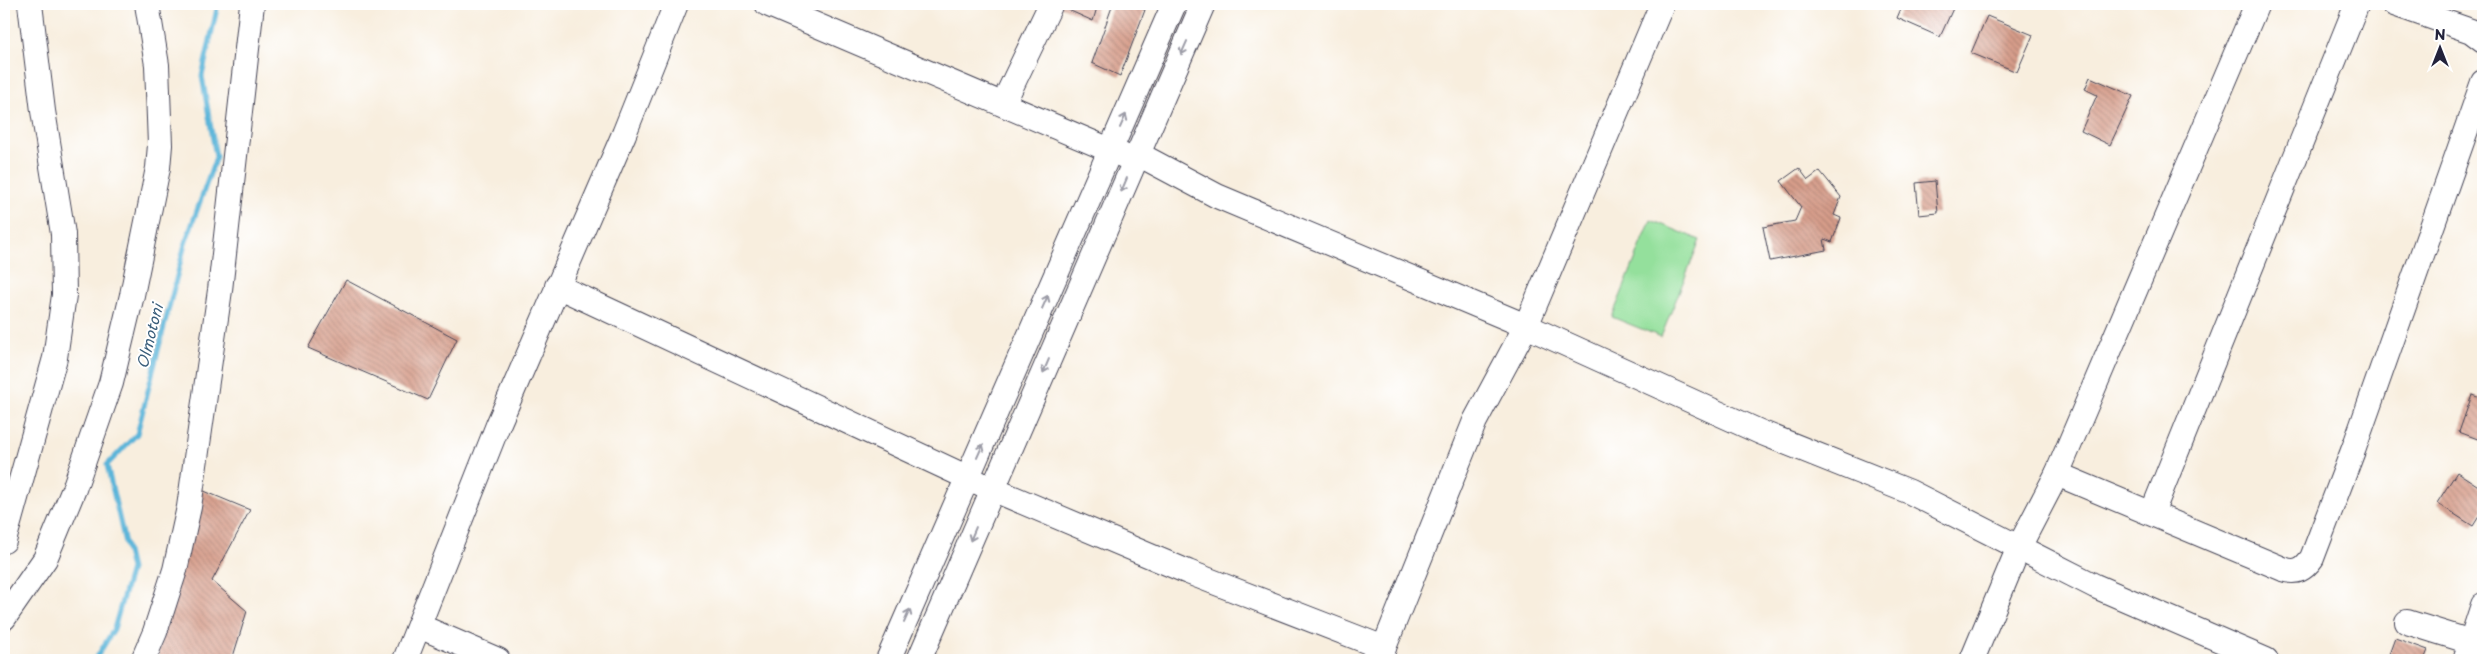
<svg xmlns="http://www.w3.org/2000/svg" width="2487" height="664" font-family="'Playpen Sans',sans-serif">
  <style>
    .pitch { fill: #94e09c; stroke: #5b816c }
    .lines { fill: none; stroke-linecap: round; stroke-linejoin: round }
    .stream { stroke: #5cb5d9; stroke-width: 5 }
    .building { fill: url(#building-back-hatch) }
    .minor-casing { stroke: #424153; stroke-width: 26 }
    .minor { stroke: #fff; stroke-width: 24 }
    .oneway { stroke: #9c9ca7 }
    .labels { text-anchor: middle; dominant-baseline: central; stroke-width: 4; stroke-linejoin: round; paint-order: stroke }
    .water-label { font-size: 15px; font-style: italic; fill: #395d7a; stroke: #fff }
  </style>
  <defs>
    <pattern id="building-back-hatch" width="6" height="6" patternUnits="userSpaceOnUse" patternTransform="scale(1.25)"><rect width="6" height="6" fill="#d79d8a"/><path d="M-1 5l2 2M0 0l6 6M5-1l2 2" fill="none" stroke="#ae8072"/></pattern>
  </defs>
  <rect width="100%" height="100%" fill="#fff"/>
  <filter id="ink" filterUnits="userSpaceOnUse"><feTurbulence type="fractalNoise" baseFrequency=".02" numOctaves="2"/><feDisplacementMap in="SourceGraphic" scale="10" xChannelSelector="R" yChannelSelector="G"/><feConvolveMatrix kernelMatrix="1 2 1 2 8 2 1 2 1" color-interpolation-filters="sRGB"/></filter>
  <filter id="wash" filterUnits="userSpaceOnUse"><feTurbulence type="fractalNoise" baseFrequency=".0096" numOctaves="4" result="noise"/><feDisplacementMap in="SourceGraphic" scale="20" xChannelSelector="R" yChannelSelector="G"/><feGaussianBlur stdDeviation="1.12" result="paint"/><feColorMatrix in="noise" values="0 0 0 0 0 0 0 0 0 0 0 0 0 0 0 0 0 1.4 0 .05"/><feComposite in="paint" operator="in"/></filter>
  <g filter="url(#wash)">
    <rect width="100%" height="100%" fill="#f8eede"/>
    <polygon class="pitch" points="1651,220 1700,240 1661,337 1612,317"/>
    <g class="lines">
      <polyline class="stream" points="95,660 114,629 131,569 107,465 137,434 185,244 216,157 202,76 218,4"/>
    </g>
    <g id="blocks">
      <g class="building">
        <polygon points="1055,4 1098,4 1093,21"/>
        <polygon points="1113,4 1133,4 1145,10 1120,76 1092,63"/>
        <polygon points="1903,4 1955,4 1940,37 1897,18"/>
        <polygon points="1987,16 2033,35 2017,72 1971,53"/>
        <polygon points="2090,77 2133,96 2110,145 2081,131 2097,95 2085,89"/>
        <polygon points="1799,168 1808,180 1820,171 1841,197 1834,215 1841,218 1832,242 1824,239 1826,250 1770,261 1763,227 1795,221 1801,207 1781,181"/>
        <polygon points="1935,181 1938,213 1919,215 1916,183"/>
        <polygon points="346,280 457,339 428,400 308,348"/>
        <polygon points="2472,395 2483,399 2483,441 2459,432"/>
        <polygon points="2457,472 2483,489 2483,510 2473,526 2437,503"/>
        <polygon points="192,486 250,510 212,581 247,611 232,660 157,660"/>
        <polygon points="2395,638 2428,650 2424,660 2387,660"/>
      </g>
    </g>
  </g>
  <g filter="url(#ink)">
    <use href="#blocks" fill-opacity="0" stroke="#424153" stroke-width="1"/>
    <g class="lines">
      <defs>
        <g id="minor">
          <polyline points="767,4 1124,156"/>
          <polyline points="2394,4 2471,31 2483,40"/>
          <polyline points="1003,104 1050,6"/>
          <polyline points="1138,154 1217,196 1526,326 1760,432 1910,492 2095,586 2266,660"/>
          <polyline points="557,286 992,489 1188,572 1384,648"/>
          <path d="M2057,474L2283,569C2297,574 2304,569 2312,558L2354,448L2483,82"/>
          <polyline points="2152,513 2357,4"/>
          <polyline points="4,541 55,358 64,295 63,234 43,111 30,4"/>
          <polyline points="4,618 45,559 74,489 111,383 132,295 158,168 160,145 157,65 147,4"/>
          <polyline points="2407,622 2471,642"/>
          <polyline points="419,626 498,660"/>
          <polyline points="143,660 155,632 175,570 189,507 220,290 252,4"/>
          <polyline points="405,660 498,425 624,134 676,4"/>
          <polyline points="888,660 1174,4"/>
          <polyline points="919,660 1203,4"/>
          <polyline points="1379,660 1475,421 1526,326 1662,4"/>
          <polyline points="1972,660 2019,547 2057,474 2257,4"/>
          <polyline points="2465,660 2483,605"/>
        </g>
      </defs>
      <use href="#minor" class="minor-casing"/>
      <use href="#minor" class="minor"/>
    </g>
    <defs><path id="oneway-shaft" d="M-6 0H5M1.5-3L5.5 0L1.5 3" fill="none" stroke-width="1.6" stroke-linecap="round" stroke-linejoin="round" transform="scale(1.25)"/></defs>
    <g class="oneway">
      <use href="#oneway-shaft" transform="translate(1184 48) rotate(114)"/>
      <use href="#oneway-shaft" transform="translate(1123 121) rotate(-66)"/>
      <use href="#oneway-shaft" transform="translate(1124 185) rotate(113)"/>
      <use href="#oneway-shaft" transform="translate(1045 302) rotate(-66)"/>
      <use href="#oneway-shaft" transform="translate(1046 366) rotate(113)"/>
      <use href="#oneway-shaft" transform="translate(980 451) rotate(-66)"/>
      <use href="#oneway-shaft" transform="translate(973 534) rotate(113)"/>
      <use href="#oneway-shaft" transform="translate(907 616) rotate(-66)"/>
    </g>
  </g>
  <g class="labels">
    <g class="water-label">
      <text transform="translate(149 336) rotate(-76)">Olmotoni</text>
    </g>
  </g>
  <rect width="2487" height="664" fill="none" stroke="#fff" stroke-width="20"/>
  <g transform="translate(2440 48)" stroke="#ffffff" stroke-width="4" paint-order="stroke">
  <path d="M0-4L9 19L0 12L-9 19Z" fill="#22223b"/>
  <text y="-8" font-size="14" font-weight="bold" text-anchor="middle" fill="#22223b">N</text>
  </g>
</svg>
